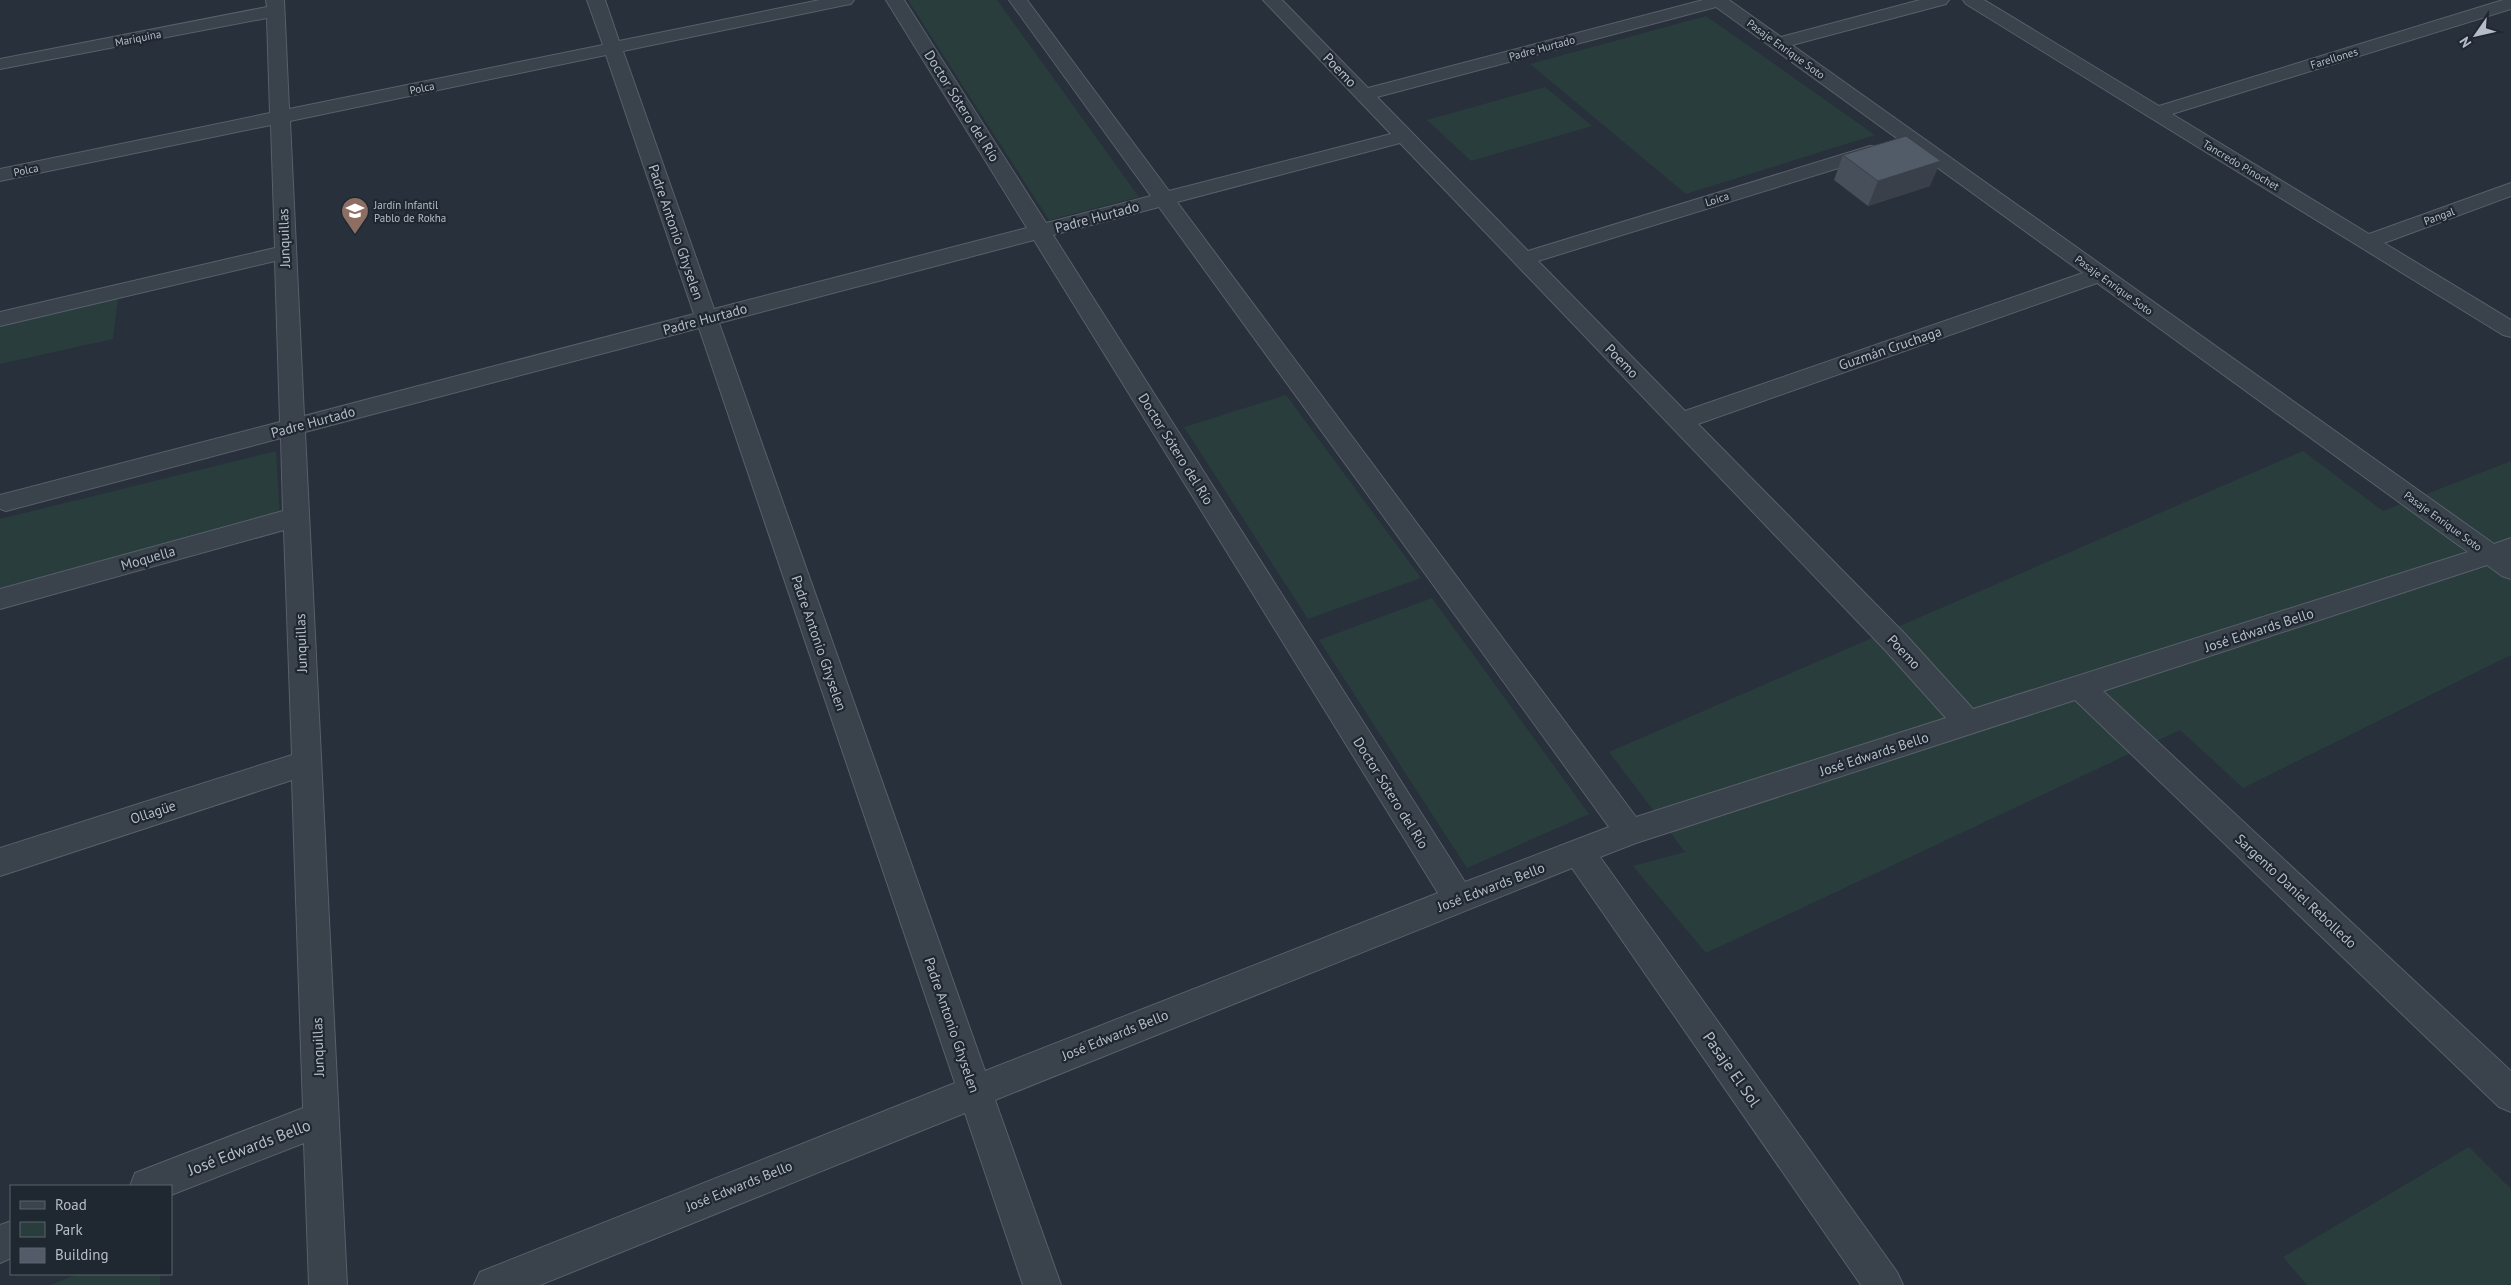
<svg xmlns="http://www.w3.org/2000/svg" width="2511" height="1285" font-family="'PT Sans',sans-serif">
  <style>
    .green { fill: #2a3d3d }
    .lines { fill: none; stroke-linecap: round; stroke-linejoin: round }
    .minor-casing { stroke: #58606a; stroke-width: 2 }
    .minor { fill: #3a424c; fill-rule: evenodd }
    .wall { fill: #474f5a }
    .shaded-wall { fill: #39404a }
    .building { fill: #525c69; stroke: #39404a }
    .labels { text-anchor: middle; dominant-baseline: central; stroke-width: 4.5; stroke-linejoin: round; paint-order: stroke }
    .far-street-label { font-size: 11px; fill: #b6bdc7; stroke: #1f2731 }
    .far-poi-label { font-size: 11px; fill: #b6bdc7; stroke: #1f2731; text-anchor: start }
    .street-label { font-size: 14px; fill: #b6bdc7; stroke: #1f2731 }
    .near-street-label { font-size: 16px; fill: #b6bdc7; stroke: #1f2731 }
  </style>
  <rect width="100%" height="100%" fill="#27303b"/>
  <g class="green">
    <polygon points="908,0 997,0 1139,197 1049,220"/>
    <polygon points="1706,16 1875,135 1686,194 1530,64"/>
    <polygon points="1545,87 1592,126 1471,161 1427,120"/>
    <polygon points="118,297 113,339 0,364 0,325"/>
    <polygon points="1286,395 1421,578 1308,619 1184,427"/>
    <polygon points="276,451 280,516 0,592 0,519"/>
    <polygon points="2303,451 2383,511 2511,461 2511,655 2243,788 2180,730 1706,953 1633,866 1685,852 1609,752"/>
    <polygon points="1432,598 1589,814 1467,868 1319,640"/>
    <polygon points="2469,1147 2511,1189 2511,1285 2307,1285 2283,1257"/>
    <polygon points="78,1274 160,1274 160,1285 50,1285"/>
  </g>
  <g class="lines">
    <defs>
      <g id="minor">
        <path d="M266,0H284L289,109L603,45L587,0H605L619,41L820,0H854L851,4L845,5L623,51L714,309L1027,228L886,0H904L1046,223L1151,196L1009,0H1027L1169,191L1391,134L1263,0H1282L1368,88L1703,0H1729L1781,37L1920,0H1949L1946,4L1792,45L2494,544L2511,538V579L2502,576L2487,565L2103,691L2511,1071V1112L2499,1107L2075,700L1636,843L1600,857L1897,1272L1903,1285H1861L1572,868L995,1100L1061,1285H1023L965,1113L540,1285H474L480,1272L955,1083L699,328L305,432L347,1285H309L304,1143L171,1195V1186H130L135,1173L303,1108L292,780L0,876V848L292,755L284,530L0,609V589L283,511L281,438L6,511L0,509V495L280,422L275,261L0,326V312L275,248L271,125L0,181V169L270,113L267,18L0,69V59L267,7ZM1716,7L2083,273L1685,411L1538,261L1884,154L1887,150L1884,146H1870L1528,251L1377,97ZM606,55L694,314L304,416L290,121ZM1400,143L1885,650L1946,718L1636,817L1177,202ZM1159,207L1609,827L1465,882L1053,235ZM1034,240L1438,893L985,1071L719,323ZM2097,283L2468,552L1973,709L1905,634L1698,424Z"/>
        <polygon points="1963,0 1984,0 2159,106 2503,0 2511,0 2511,9 2172,114 2369,234 2511,183 2511,196 2384,243 2511,320 2511,337 2503,335 1966,4"/>
        <polygon points="11,1221 11,1258 0,1263 0,1225"/>
      </g>
    </defs>
    <use href="#minor" class="minor-casing"/>
    <use href="#minor" class="minor"/>
  </g>
  <polygon class="wall" points="1843,155 1930,186 1868,206 1834,180"/>
  <polygon class="shaded-wall" points="1941,161 1930,186 1868,206 1878,181"/>
  <polygon class="building" points="1906,136 1941,161 1878,181 1843,155"/>
  <defs>
    <symbol id="school-pin" viewBox="-11 -11 22 30"><path d="M0 17L-7.5 6A9.5 9.5 0 1 1 7.5 6Z" fill="#8d6e63" stroke="#1f2731"/><path d="M0-5L7-2L0 1L-7-2ZM-4 1L0 2.5L4 1V4Q0 6-4 4Z" fill="#fff"/></symbol>
  </defs>
  <g fill-rule="evenodd">
    <use href="#school-pin" x="339" y="195" width="32" height="43"/>
  </g>
  <g class="labels">
    <g class="far-street-label">
      <text transform="translate(138 38) rotate(-11)">Mariquina</text>
      <text transform="translate(1542 48) rotate(-15)">Padre Hurtado</text>
      <text transform="translate(1786 49) rotate(36)">Pasaje Enrique Soto</text>
      <text transform="translate(2334 58) rotate(-17)">Farellones</text>
      <text transform="translate(422 88) rotate(-12)">Polca</text>
      <text transform="translate(2241 165) rotate(31)">Tancredo Pinochet</text>
      <text transform="translate(26 170) rotate(-12)">Polca</text>
      <text transform="translate(1717 199) rotate(-17)">Loica</text>
      <text transform="translate(2439 216) rotate(-20)">Pangal</text>
      <text transform="translate(2114 285) rotate(36)">Pasaje Enrique Soto</text>
      <text transform="translate(2443 521) rotate(36)">Pasaje Enrique Soto</text>
    </g>
    <g class="far-poi-label">
      <text x="374" y="205">Jardín Infantil<tspan x="374" dy="13">Pablo de Rokha</tspan></text>
    </g>
    <g class="street-label">
      <text transform="translate(1340 70) rotate(46)">Poemo</text>
      <text transform="translate(962 106) rotate(58)">Doctor Sótero del Río</text>
      <text transform="translate(1097 217) rotate(-15)">Padre Hurtado</text>
      <text transform="translate(676 232) rotate(71)">Padre Antonio Ghyselen</text>
      <text transform="translate(284 238) rotate(-92)">Junquillas</text>
      <text transform="translate(705 319) rotate(-15)">Padre Hurtado</text>
      <text transform="translate(1890 348) rotate(-19)">Guzmán Cruchaga</text>
      <text transform="translate(1622 361) rotate(46)">Poemo</text>
      <text transform="translate(313 422) rotate(-15)">Padre Hurtado</text>
      <text transform="translate(1176 449) rotate(58)">Doctor Sótero del Río</text>
      <text transform="translate(148 558) rotate(-16)">Moquella</text>
      <text transform="translate(2259 630) rotate(-18)">José Edwards Bello</text>
      <text transform="translate(301 643) rotate(-92)">Junquillas</text>
      <text transform="translate(819 643) rotate(71)">Padre Antonio Ghyselen</text>
      <text transform="translate(1904 652) rotate(47)">Poemo</text>
      <text transform="translate(1874 754) rotate(-18)">José Edwards Bello</text>
      <text transform="translate(1391 793) rotate(58)">Doctor Sótero del Río</text>
      <text transform="translate(153 812) rotate(-18)">Ollagüe</text>
      <text transform="translate(1491 887) rotate(-21)">José Edwards Bello</text>
      <text transform="translate(2296 891) rotate(43)">Sargento Daniel Rebolledo</text>
      <text transform="translate(952 1025) rotate(71)">Padre Antonio Ghyselen</text>
      <text transform="translate(1115 1035) rotate(-22)">José Edwards Bello</text>
      <text transform="translate(318 1047) rotate(-92)">Junquillas</text>
      <text transform="translate(739 1186) rotate(-22)">José Edwards Bello</text>
    </g>
    <g class="near-street-label">
      <text transform="translate(1732 1069) rotate(55)">Pasaje El Sol</text>
      <text transform="translate(249 1147) rotate(-21)">José Edwards Bello</text>
    </g>
  </g>
  <rect x="10" y="1185" width="162" height="90" fill="#1f2731" stroke="#5b636d"/>
  <rect x="20" y="1201" width="25" height="8" fill="#3a424c" stroke="#5b636d"/>
  <text x="55" y="1210" font-size="15" fill="#b6bdc7">Road</text>
  <rect x="20" y="1222" width="25" height="15" fill="#2a3d3d" stroke="#5b636d"/>
  <text x="55" y="1235" font-size="15" fill="#b6bdc7">Park</text>
  <rect x="20" y="1248" width="25" height="15" fill="#525c69" stroke="#5b636d"/>
  <text x="55" y="1260" font-size="15" fill="#b6bdc7">Building</text>
  <g transform="translate(2476 35) rotate(236)" stroke="#1f2731" stroke-width="4" paint-order="stroke">
  <path d="M0-4L9 19L0 12L-9 19Z" fill="#b6bdc7"/>
  <text y="-8" font-size="14" font-weight="bold" text-anchor="middle" fill="#b6bdc7">N</text>
  </g>
</svg>
